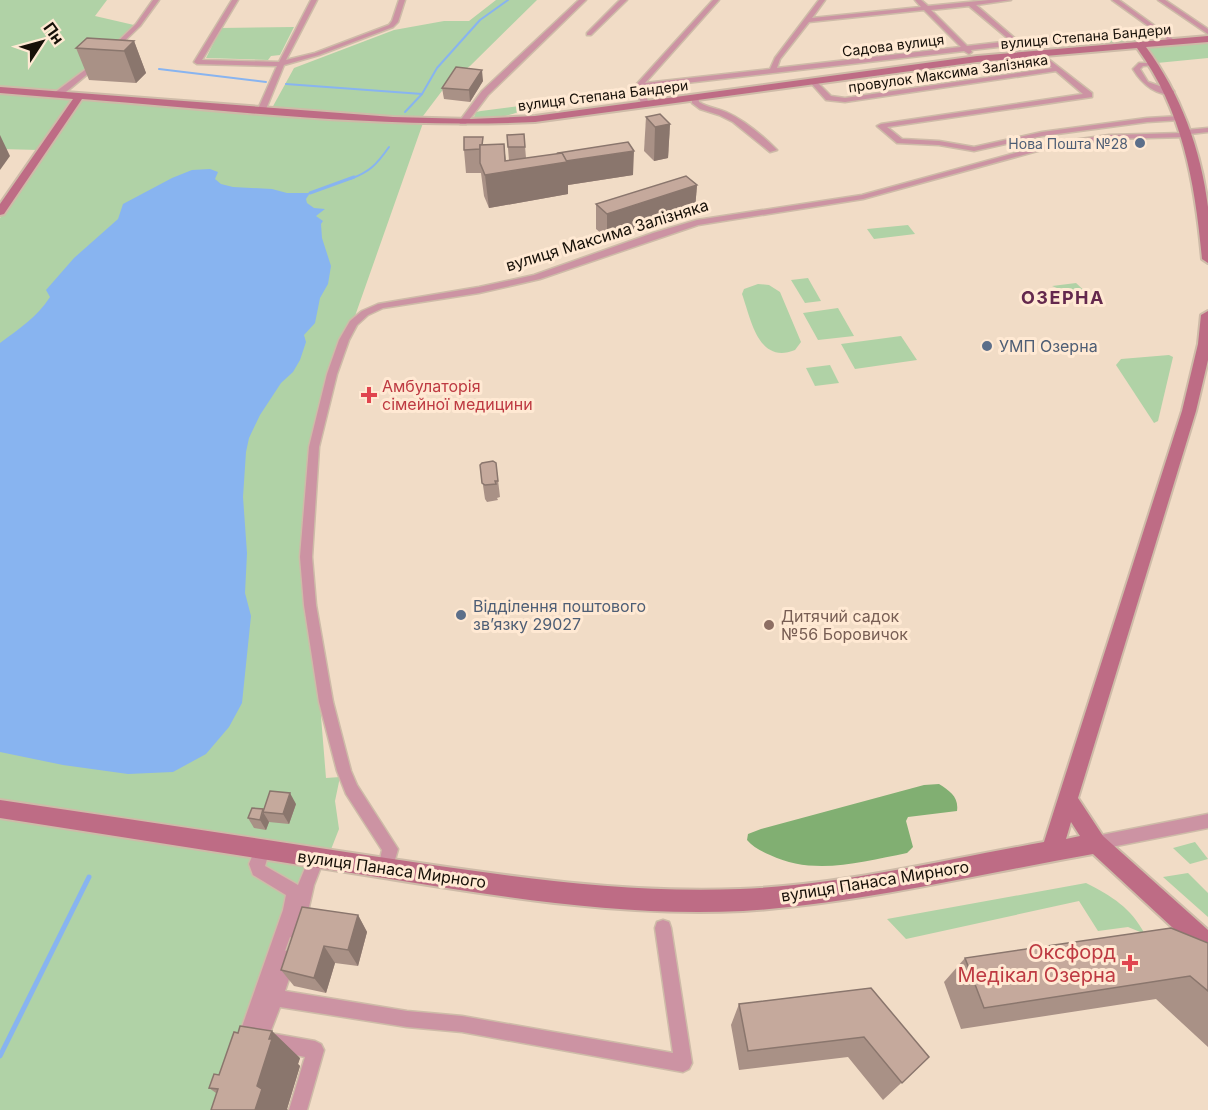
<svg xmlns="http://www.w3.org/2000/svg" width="1208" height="1110" font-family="Inter,sans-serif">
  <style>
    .green { fill: #b0d2a6 }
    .forest { fill: #81af72 }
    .water { fill: #88b4f0 }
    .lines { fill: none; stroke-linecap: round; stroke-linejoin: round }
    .stream-far2 { stroke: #88b4f0; stroke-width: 2 }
    .stream-far1 { stroke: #88b4f0; stroke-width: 3 }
    .stream { stroke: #88b4f0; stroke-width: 5 }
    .street-casing { stroke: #cebba8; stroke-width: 3 }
    .secondary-casing { stroke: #cebba8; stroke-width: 4 }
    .street { fill: #cc93a3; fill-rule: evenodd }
    .secondary { fill: #be6c85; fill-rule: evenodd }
    .wall { fill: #a99186 }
    .shaded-wall { fill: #8a766d }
    .building { fill: #c5a99c; stroke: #8a766d; stroke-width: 1.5 }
    .service-dot { fill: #5c6f8a; stroke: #ffe9d3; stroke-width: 2 }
    .health-dot { fill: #e0444e; stroke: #ffe9d3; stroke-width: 2 }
    .education-dot { fill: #8d6e63; stroke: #ffe9d3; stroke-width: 2 }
    .labels { text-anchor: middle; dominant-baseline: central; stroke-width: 6; stroke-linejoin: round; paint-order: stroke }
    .far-street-label { font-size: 14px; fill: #171008; stroke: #ffe9d3 }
    .far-service-label { font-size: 14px; fill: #4e5e75; stroke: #ffe9d3; text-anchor: end }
    .street-label { font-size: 16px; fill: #171008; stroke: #ffe9d3 }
    .service-label { font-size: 16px; fill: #4e5e75; stroke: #ffe9d3; text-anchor: start }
    .health-label { font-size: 16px; fill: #be3a42; stroke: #ffe9d3; text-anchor: start }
    .education-label { font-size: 16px; fill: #785e54; stroke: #ffe9d3; text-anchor: start }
    .far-district-label { font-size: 18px; font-weight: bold; letter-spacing: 1.5px; fill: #64284d; stroke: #ffe9d3 }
    .near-health-label { font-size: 20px; fill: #be3a42; stroke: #ffe9d3; text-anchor: end }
  </style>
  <rect width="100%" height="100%" fill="#f1dcc6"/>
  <g class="green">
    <polygon points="0,0 107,0 95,16 134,25 105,54 57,93 0,89"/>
    <polygon points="496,0 537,0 470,66 451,79 420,120 272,108 294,68 394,30 444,21 469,21"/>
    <polygon points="294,27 280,55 271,56 268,60 206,58 221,28"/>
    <polygon points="1147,32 1160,38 1105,44 1095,40"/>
    <polygon points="1208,40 1208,58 1157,63 1142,45"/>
    <polygon points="0,92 75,98 39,150 0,149"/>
    <polygon points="81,98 423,123 355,316 349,322 340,339 310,447 300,558 320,704 326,778 340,777 335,801 339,829 330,852 0,802 0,218"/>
    <path d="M527,105L530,106C515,116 492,120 474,117L476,112L481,111Z"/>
    <polygon points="908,225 915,234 874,239 867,229"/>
    <polygon points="808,278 821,301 805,303 791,280"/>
    <polygon points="1076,283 1089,295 1099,294 1103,296 1103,303 1091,302 1052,286"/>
    <path d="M758,284L769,285L780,292L801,342L795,350C758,365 751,319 742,294L744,289Z"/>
    <polygon points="838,308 854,336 818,340 803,313"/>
    <polygon points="901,336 917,360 855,369 841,344"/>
    <polygon points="1169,355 1173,357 1158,421 1154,423 1116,365 1121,359"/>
    <polygon points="830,365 839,383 815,386 806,368"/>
    <polygon points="0,815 308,864 218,1110 0,1110"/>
    <polygon points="1195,842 1208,859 1190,864 1173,848"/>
    <polygon points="1188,873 1208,893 1208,917 1163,877"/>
    <path d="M1086,883C1113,897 1130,907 1145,934L1128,927L1098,931L1079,901L906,939L887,919Z"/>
  </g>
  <path class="forest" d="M939,784C950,791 959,797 957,811L908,817L906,821L913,847L907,853C862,862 813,876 770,855C761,851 753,847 747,840L748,834L761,829L924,785Z"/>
  <path class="water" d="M210,169L218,172L215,179L221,184L233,187L272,189L287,193H310L306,199L307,203L314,208L325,209L316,216L323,221L321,224L322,238L331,266L328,284L320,298L315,323L304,335L306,342L300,360L293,372L281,383L260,415L249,438L246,452L243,497L247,553L245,593L251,616L242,703L229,727L206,754L173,772L128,774L63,765L0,752V343C19,329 37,317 50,297L46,290L74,258L118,219L123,204L172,178L192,170Z"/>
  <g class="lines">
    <g class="stream-far2">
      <polyline points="159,69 266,82"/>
      <polyline points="286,84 422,94"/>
      <polyline points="405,112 422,94 437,68 480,20 508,0"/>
      <path d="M350,179C370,172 377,164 389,147"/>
    </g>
    <polyline class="stream-far1" points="310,193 354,177"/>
    <polyline class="stream" points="0,1056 89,877"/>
    <defs>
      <g id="street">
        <polygon points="153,0 159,0 140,26 113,52 109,52 109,50 136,24"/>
        <polygon points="232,0 238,0 202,60 279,62 311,0 317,0 286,60 315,53 389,25 392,21 399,0 405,0 398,22 393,27 319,55 284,65 266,109 262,111 258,109 277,66 197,64 194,62"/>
        <polygon points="579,0 586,0 488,95 466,124 460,124 459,122 482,91"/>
        <polygon points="620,0 627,0 591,35 587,35 587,33"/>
        <path d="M713,0H719L645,83L770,69L775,58L819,0H825L812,18L921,7L915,0H921L928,6L989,0H1011L976,5L1018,41L1059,36L1062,38L1059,40L971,50L972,52L969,54L964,51L643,88L649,104L642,106L635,86ZM969,6L1011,41L967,46L931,10ZM924,10L961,47L777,68L780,59L809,22Z"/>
        <polygon points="1112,0 1119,0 1177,42 1172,43"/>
        <polygon points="1158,0 1165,0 1208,29 1208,34"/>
        <polygon points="1038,51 1092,93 1092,97 887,127 902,139 939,141 974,147 1042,132 1147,118 1181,116 1185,118 1181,120 1147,122 1042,136 974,151 939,145 897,143 877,126 881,124 1083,94 1056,71 845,102 826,100 809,81 815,80 831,96 845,98 1052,68 1036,54 1036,52"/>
        <polygon points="97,61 102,62 60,97 54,97 54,93"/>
        <path d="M1139,63H1156V65L1143,66L1140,69L1148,82L1174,91V95C1155,95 1142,84 1133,69Z"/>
        <path d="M692,95H698L699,102C708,108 717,108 726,112C744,120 763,136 777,150L770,152L733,122L719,115L700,109L692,103Z"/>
        <polygon points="1208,128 1208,132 1190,134 1190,137 1187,137 1109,139 1052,147 863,199 698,225 540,279 479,293 383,308 368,315 357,325 349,340 337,374 319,447 312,557 316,605 333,702 351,771 357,785 398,849 391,874 386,876 381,874 378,869 382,850 346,794 337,771 319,702 304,605 300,557 309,447 327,374 339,340 350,321 362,311 378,304 479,287 534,275 653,233 697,220 862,195 1052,143 1109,135 1183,133 1186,130"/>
        <polygon points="1208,814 1208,828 1096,850 1091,848 1088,843 1091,838 1096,836"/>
        <polygon points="262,842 267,844 270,849 265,866 298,885 311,854 316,852 321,854 324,859 314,885 302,938 296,940 290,937 285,951 288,950 294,952 296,958 285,991 407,1011 462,1016 673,1053 655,928 657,922 663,920 669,922 671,928 692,1063 689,1069 683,1072 462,1032 407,1027 280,1007 270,1033 315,1041 321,1044 324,1050 307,1110 289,1110 305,1057 264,1048 263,1051 257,1054 251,1051 250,1048 246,1050 240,1047 237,1041 283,910 286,895 253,875 249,864 257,844"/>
      </g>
      <g id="secondary">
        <path d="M1208,36V42L1146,47C1180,93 1201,149 1208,207C1208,225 1208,244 1208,263L1202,259C1195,183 1183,111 1137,48L977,62L535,122C384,129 233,111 82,99L4,214L0,215V204L73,99L0,93V87L393,117L471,119L535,116L977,56Z"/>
        <path d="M1208,311V360L1196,411L1078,798L1103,836L1208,930V956L1200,953L1093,854C979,874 858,904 743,911C622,917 502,897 384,878C256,858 128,838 0,818V800C124,818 248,837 372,856C494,874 617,894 740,889C842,885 943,860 1044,842L1182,411L1198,344L1201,315ZM1071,822L1080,836L1066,839Z"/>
      </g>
    </defs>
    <use href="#street" class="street-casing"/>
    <use href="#secondary" class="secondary-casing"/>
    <use href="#street" class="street"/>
    <use href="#secondary" class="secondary"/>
  </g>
  <g class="wall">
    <polygon points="134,41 146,73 136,83 89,80 76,48"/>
    <polygon points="483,81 470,102 444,99 442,88"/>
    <polygon points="646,117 670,124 668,158 654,161 644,151"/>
    <polygon points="524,134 526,158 633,175 568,185 568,194 489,208 484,196 481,173 466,173 464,150 483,144 506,161 509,161 507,135"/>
    <polygon points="697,185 695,209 607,238 596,229 596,204"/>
    <polygon points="496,463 500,497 497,498 498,500 487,502 485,499 480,465"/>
    <polygon points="296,804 289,824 269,822 266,830 254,828 248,818 263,809"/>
    <polygon points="358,915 367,932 358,966 335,963 326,993 294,986 281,970"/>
    <polygon points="1208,943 1208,1047 1156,999 961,1029 944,982 965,958"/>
    <polygon points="871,988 929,1057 883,1100 848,1057 739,1070 731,1025 739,1004"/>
    <polygon points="300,1058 298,1064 300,1066 287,1109 216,1093 209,1088 219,1075"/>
  </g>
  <g class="shaded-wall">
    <polygon points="134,41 146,73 136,83 124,51"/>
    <polygon points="482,70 483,81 470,102 469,90"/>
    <polygon points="670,124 668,158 654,161 655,127"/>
    <polygon points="0,135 10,156 0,170"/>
    <polygon points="504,144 507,172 563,161 634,151 633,175 568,185 568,194 489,208 485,175"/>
    <polygon points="697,185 695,209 607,238 607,214"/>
    <polygon points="290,793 296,804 289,824 283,814"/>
    <polygon points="263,812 269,822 266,830 260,820"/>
    <polygon points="358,915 367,932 358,966 348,950"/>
    <polygon points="324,946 335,963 326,993 314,978"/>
    <polygon points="272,1031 300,1058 298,1064 300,1066 287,1109 288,1110 255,1110 257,1086"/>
  </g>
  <g class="building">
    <polygon points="87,38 134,41 124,51 76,48"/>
    <polygon points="456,67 482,70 469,90 442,88"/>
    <polygon points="660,114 670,124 655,127 646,117"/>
    <polygon points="524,134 525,147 508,147 507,135"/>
    <polygon points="464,137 483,137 482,145 480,145 480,149 464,150"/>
    <polygon points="628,142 634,151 566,161 562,153 559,154 558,153"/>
    <polygon points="504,144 505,161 562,153 567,162 485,175 480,163 480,145"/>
    <polygon points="686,176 697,185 607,214 596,204"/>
    <polygon points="493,461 496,463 498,481 495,481 496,484 485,485 482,483 480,465 482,463"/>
    <polygon points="270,791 290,793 283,814 263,812"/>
    <polygon points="252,808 263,809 260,820 248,818"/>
    <polygon points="302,907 358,915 348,950 324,946 314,978 281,970"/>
    <polygon points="1171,928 1208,943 1208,991 1190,976 984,1008 965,958"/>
    <polygon points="871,988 929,1057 902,1083 864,1037 748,1051 739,1004"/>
    <polygon points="240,1026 272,1031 269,1039 272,1039 257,1086 262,1089 255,1110 211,1110 218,1089 209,1088 214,1074 219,1075 234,1032 238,1033"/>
  </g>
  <g class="service-dot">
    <circle cx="1140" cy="143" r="6"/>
    <circle cx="987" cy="346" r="6"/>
    <circle cx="461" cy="615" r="6"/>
  </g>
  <g class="health-dot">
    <path d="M366 386h6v6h6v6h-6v6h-6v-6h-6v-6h6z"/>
    <path d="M1127 954h6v6h6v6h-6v6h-6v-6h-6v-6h6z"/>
  </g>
  <circle class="education-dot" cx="769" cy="625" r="6"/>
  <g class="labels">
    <g class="far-street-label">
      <text transform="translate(1086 36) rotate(-5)">вулиця Степана Бандери</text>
      <text transform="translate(893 45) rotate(-7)">Садова вулиця</text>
      <text transform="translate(948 73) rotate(-8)">провулок Максима Залізняка</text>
      <text transform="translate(603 95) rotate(-7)">вулиця Степана Бандери</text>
    </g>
    <g class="far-service-label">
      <text x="1128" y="143">Нова Пошта №28</text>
    </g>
    <g class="street-label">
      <text transform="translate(607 235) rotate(-17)">вулиця Максима Залізняка</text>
      <text transform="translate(392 869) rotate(8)">вулиця Панаса Мирного</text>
      <text transform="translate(875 881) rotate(-9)">вулиця Панаса Мирного</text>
    </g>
    <g class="service-label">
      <text x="999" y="346">УМП Озерна</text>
      <text x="473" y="606">Відділення поштового<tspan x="473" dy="18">зв’язку 29027</tspan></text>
    </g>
    <g class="health-label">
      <text x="382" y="386">Амбулаторія<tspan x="382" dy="18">сімейної медицини</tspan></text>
    </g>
    <g class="education-label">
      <text x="781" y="616">Дитячий садок<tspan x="781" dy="18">№56 Боровичок</tspan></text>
    </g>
    <g class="far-district-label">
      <text x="1063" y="297">ОЗЕРНА</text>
    </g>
    <g class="near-health-label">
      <text x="1116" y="952">Оксфорд<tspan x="1116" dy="23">Медікал Озерна</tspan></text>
    </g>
  </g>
  <g transform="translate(42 42) rotate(54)" stroke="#ffe9d3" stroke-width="4.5" paint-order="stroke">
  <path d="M0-4.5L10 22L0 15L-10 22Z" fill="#171008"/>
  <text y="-9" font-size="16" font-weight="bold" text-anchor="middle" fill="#171008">Пн</text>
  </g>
</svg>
